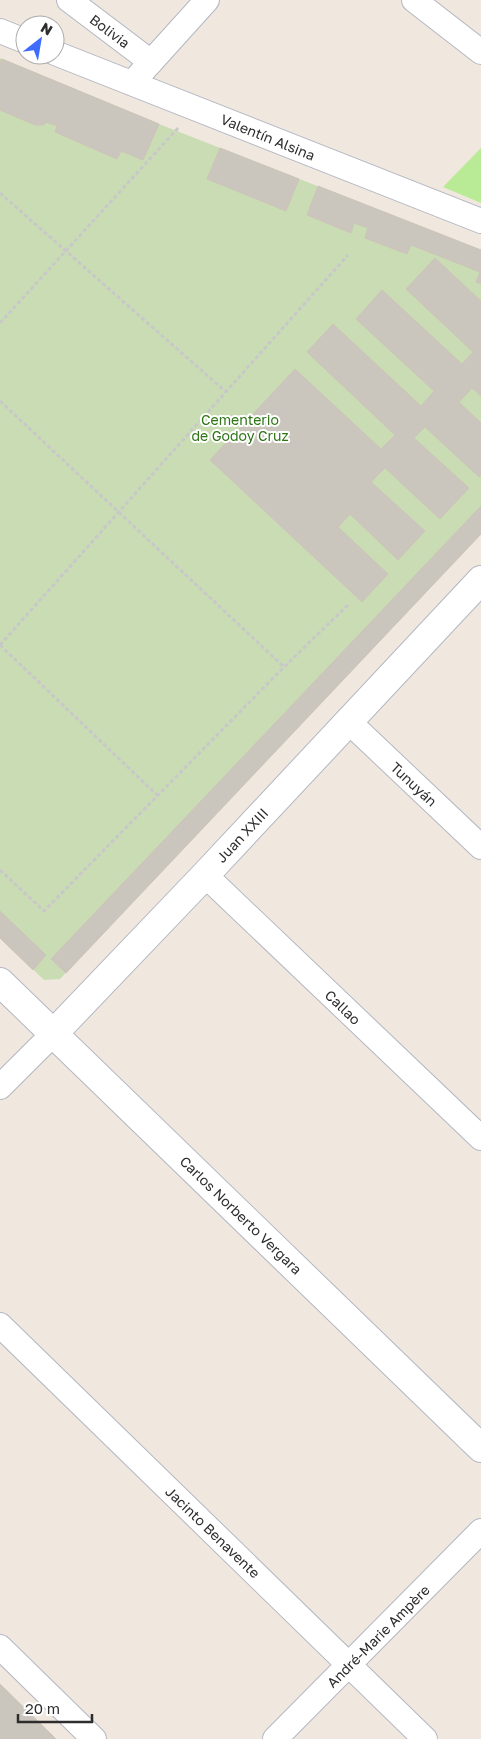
<svg xmlns="http://www.w3.org/2000/svg" width="481" height="1739" font-family="'Golos Text',sans-serif">
  <style>
    .green { fill: #b9eb97 }
    .cemetery { fill: #cadcb4 }
    .building { fill: #cbc6bd; stroke: #ccc4b8 }
    .lines { fill: none; stroke-linecap: round; stroke-linejoin: round }
    .street-casing { stroke: #b3b7c2; stroke-width: 26 }
    .secondary-casing { stroke: #b3b7c2; stroke-width: 30 }
    .path { stroke: #c8c8c8; stroke-width: 3; stroke-dasharray: 4 2.5; stroke-linecap: butt }
    .street { stroke: #fff; stroke-width: 24 }
    .secondary { stroke: #fff; stroke-width: 28 }
    .labels { text-anchor: middle; dominant-baseline: central; stroke-width: 4; stroke-linejoin: round; paint-order: stroke }
    .street-label { font-size: 14px; fill: #2d2d2d; stroke: #fff }
    .park-label { font-size: 14px; fill: #2d7414; stroke: #fff }
  </style>
  <rect width="100%" height="100%" fill="#f0e8df"/>
  <polygon class="green" points="481,148 481,203 443,187"/>
  <polygon class="cemetery" points="0,58 159,124 481,250 481,534 60,979 44,980 0,938"/>
  <g class="building">
    <polygon points="2,59 159,124 143,160 121,151 117,159 55,132 57,126 46,122 44,125 35,125 0,110 0,62"/>
    <polygon points="220,148 299,179 286,211 207,179"/>
    <polygon points="318,186 481,250 481,284 476,282 480,272 411,245 407,254 365,238 368,228 354,223 351,233 307,215"/>
    <polygon points="435,258 481,301 481,396 472,388 459,402 481,423 481,474 479,477 425,427 414,438 469,488 440,519 385,468 371,482 425,531 398,560 350,514 338,527 388,574 362,602 210,460 295,369 381,449 395,435 307,352 333,324 421,406 434,391 356,319 382,290 462,364 473,352 406,289"/>
    <polygon points="481,506 481,534 66,973 51,959"/>
    <polygon points="0,911 46,955 33,970 0,938"/>
    <polygon points="0,1684 56,1739 0,1739"/>
  </g>
  <g class="lines">
    <defs>
      <g id="street">
        <polyline points="69,0 151,62"/>
        <polyline points="414,0 481,52"/>
        <polyline points="0,31 25,41"/>
        <polyline points="55,53 481,221"/>
        <polyline points="132,83 207,0"/>
        <polyline points="348,721 481,847"/>
        <polyline points="205,875 481,1138"/>
        <polyline points="0,1087 53,1034"/>
        <polyline points="0,1325 425,1739"/>
        <polyline points="0,1647 94,1739"/>
        <polyline points="275,1739 481,1531"/>
      </g>
      <g id="secondary">
        <polyline points="0,982 481,1448"/>
        <polyline points="53,1034 205,875 481,580"/>
      </g>
    </defs>
    <use href="#street" class="street-casing"/>
    <use href="#secondary" class="secondary-casing"/>
    <g class="path">
      <polyline points="0,193 226,392"/>
      <polyline points="0,323 179,127"/>
      <polyline points="0,401 284,667"/>
      <polyline points="0,645 348,255"/>
      <polyline points="0,645 157,795"/>
      <polyline points="0,870 44,911 284,667 349,604"/>
    </g>
    <use href="#street" class="street"/>
    <use href="#secondary" class="secondary"/>
  </g>
  <g class="labels">
    <g class="street-label">
      <text transform="translate(110 31) rotate(37)">Bolivia</text>
      <text transform="translate(268 137) rotate(22)">Valentín Alsina</text>
      <text transform="translate(414 784) rotate(43)">Tunuyán</text>
      <text transform="translate(242 835) rotate(-47)">Juan XXIII</text>
      <text transform="translate(343 1007) rotate(44)">Callao</text>
      <text transform="translate(241 1215) rotate(44)">Carlos Norberto Vergara</text>
      <text transform="translate(213 1532) rotate(44)">Jacinto Benavente</text>
      <text transform="translate(378 1636) rotate(-45)">André-Marie Ampère</text>
    </g>
    <g class="park-label">
      <text x="240" y="419">Cementerio<tspan x="240" dy="16">de Godoy Cruz</tspan></text>
    </g>
  </g>
  <g transform="translate(40 40) rotate(31)"><circle r="24" fill="#ffffff" stroke="#ababab"/>
  <path d="M0-4L9 19L0 12L-9 19Z" fill="#3d6cff"/>
  <text y="-8" font-size="14" font-weight="bold" text-anchor="middle" fill="#2d2d2d">N</text>
  </g>
  <path d="M18 1714v8h74v-8" fill="none" stroke="#2d2d2d" stroke-width="2.5"/>
  <text x="25" y="1714" font-size="15" fill="#2d2d2d" stroke="#ffffff" stroke-width="4" paint-order="stroke">20 m</text>
</svg>
